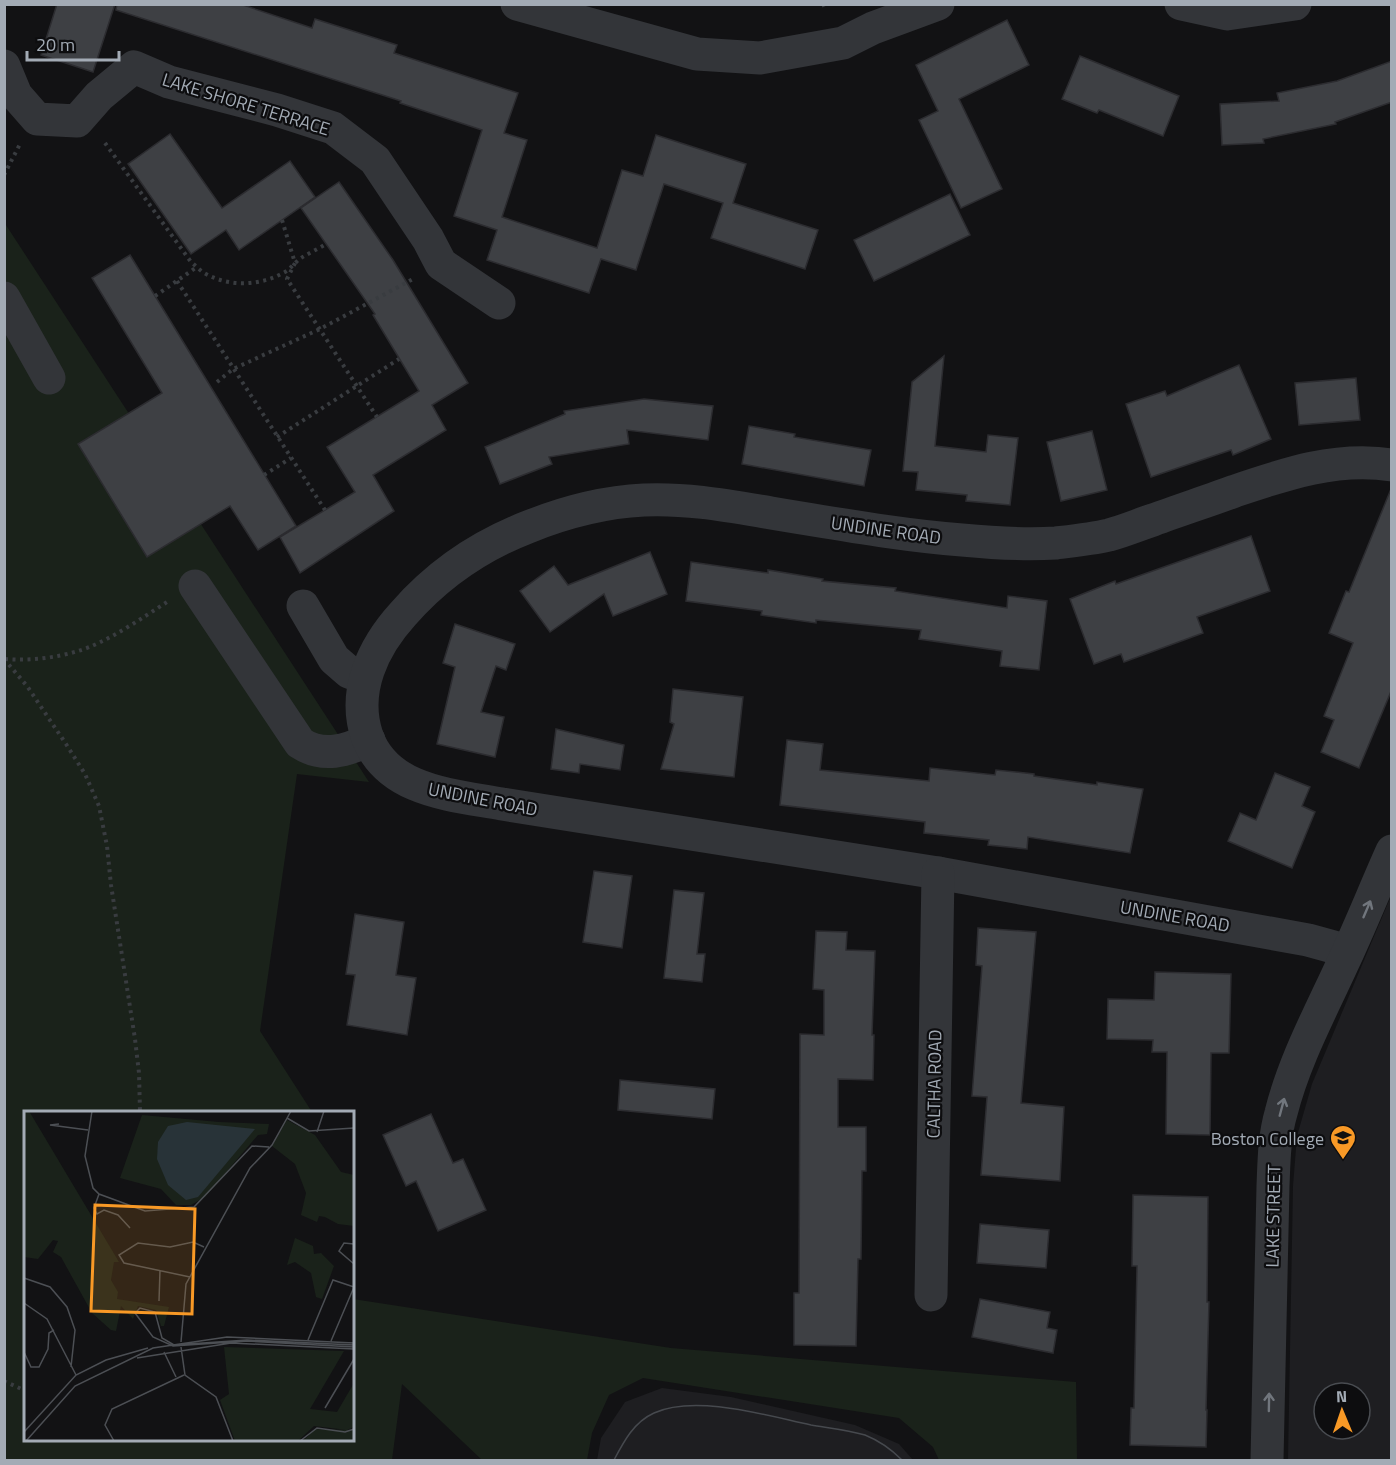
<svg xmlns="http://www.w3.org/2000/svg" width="1396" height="1465" font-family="'Titillium Web',sans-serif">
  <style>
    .built { fill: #1e1e21; fill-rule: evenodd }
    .green { fill: #1a221a }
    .building { fill: #3e4044; stroke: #2c2c30; stroke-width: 1.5 }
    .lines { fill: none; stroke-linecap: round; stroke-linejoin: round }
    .path { stroke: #393c40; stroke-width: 4; stroke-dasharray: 3 4.5; stroke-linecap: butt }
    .minor { stroke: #333539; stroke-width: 33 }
    .tram { stroke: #46494e; stroke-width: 1.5 }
    .oneway { stroke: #71767d }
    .labels { text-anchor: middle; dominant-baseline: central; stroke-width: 4.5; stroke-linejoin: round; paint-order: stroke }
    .street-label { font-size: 18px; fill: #a3abb5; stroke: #0d0d0f }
    .poi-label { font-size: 18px; fill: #a3abb5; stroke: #0d0d0f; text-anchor: end }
    .inset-road { fill: none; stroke: #4c4f54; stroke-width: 1.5 }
    .view { fill: #f89926; fill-opacity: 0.15; stroke: #f89926; stroke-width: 3 }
    .inset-edge { fill: none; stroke: #a3abb5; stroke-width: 3 }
  </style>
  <rect width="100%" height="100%" fill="#121214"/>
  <g class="built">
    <path d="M1391,896V1460H1288L1293,1186L1297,1136L1312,1084ZM1324,1393H1360V1429H1324Z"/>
    <polygon points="662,1388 731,1397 855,1425 899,1444 913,1460 597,1460 601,1438 625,1402"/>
  </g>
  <polygon class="green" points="4,222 369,782 297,774 260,1031 312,1112 26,1112 26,1440 352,1440 353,1299 671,1348 1076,1382 1077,1460 939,1460 933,1447 899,1418 643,1378 609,1395 592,1433 587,1460 482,1460 402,1384 392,1460 5,1460"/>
  <g class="building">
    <polygon points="57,4 115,4 93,72 41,55"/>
    <polygon points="117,4 240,4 312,28 315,19 397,45 394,53 518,93 504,133 527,140 502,217 597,248 622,170 643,176 656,135 746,164 733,203 818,230 805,269 711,238 723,203 664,184 636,270 601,259 589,293 487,260 497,230 454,216 482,130 400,103 401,101 116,10"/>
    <polygon points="1007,20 1029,65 959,99 1002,189 961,208 919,120 938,111 916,65"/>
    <polygon points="1080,56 1179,96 1163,136 1099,110 1097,113 1062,99"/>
    <polygon points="1392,61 1392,102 1335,122 1336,124 1263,139 1264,143 1222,145 1220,104 1279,101 1277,93 1337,81"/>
    <polygon points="170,134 222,208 290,161 315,197 239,250 226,230 191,254 128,164"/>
    <polygon points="339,182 393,260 468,383 432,405 446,430 373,475 394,511 300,573 280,537 355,492 327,447 419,391 373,315 375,314 301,208"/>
    <polygon points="950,194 970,235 874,281 854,240"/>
    <polygon points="130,255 296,526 258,550 230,506 147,557 78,444 162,393 92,278"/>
    <polygon points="944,356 935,446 986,452 988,435 1018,438 1010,505 966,501 967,495 916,490 918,472 903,471 912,382"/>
    <polygon points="1239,365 1271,439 1233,455 1231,450 1151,477 1126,404 1165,391 1167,396"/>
    <polygon points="1356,378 1360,420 1299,425 1295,383"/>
    <polygon points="644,399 713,406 708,440 627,430 629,444 549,457 552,464 500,484 485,447 565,414 564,411"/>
    <polygon points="749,426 795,434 794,437 871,450 864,486 742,464"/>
    <polygon points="1092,431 1107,490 1061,501 1047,442"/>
    <polygon points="1391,489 1392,689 1359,768 1321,752 1334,720 1324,716 1353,643 1329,633 1346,591 1349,592"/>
    <polygon points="1251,536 1270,591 1197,617 1203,633 1124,662 1121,654 1094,664 1070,599 1115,581 1116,584"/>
    <polygon points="650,552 667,594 613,616 604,594 550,632 520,591 554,566 568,585"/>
    <polygon points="691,562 768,573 768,570 823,579 822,581 896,588 895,591 1007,608 1008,596 1047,601 1039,670 1000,666 1002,651 919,639 921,630 816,620 816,623 761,615 762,611 686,601"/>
    <polygon points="455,624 515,644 506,670 496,666 481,712 504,717 495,757 437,744 455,667 443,663"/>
    <polygon points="673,689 743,697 734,777 661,769 674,724 670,722"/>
    <polygon points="556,729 624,745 620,770 580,764 579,773 551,769"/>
    <polygon points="787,740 823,744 820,770 929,781 930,768 995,775 996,770 1034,774 1034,776 1097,785 1097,782 1143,789 1130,853 1028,837 1027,849 988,845 989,840 924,833 925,822 780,805"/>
    <polygon points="1275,773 1310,787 1302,806 1315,812 1292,868 1228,841 1240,813 1256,820"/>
    <polygon points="594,871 632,876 622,948 583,942"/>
    <polygon points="674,890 704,893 697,954 705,954 702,982 664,978"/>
    <polygon points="355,914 404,922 396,975 416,978 407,1035 347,1025 355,975 346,974"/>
    <polygon points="978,928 1036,932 1021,1103 1064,1107 1060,1181 981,1175 987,1097 972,1096 982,966 976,965"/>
    <polygon points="816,931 847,932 846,950 875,951 872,1035 874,1035 873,1080 838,1079 838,1127 866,1127 866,1171 862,1171 861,1259 858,1259 856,1346 794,1345 794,1293 799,1293 800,1034 824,1035 824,990 813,989"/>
    <polygon points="1155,972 1231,974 1229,1053 1211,1053 1210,1135 1166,1134 1167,1052 1152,1052 1153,1040 1107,1039 1108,999 1154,1000"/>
    <polygon points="620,1080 715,1089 712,1119 618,1110"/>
    <polygon points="431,1114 453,1163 463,1159 486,1210 438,1231 416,1181 406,1186 383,1135"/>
    <polygon points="1133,1195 1208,1197 1207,1302 1209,1302 1206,1410 1207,1410 1206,1447 1130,1445 1131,1408 1134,1408 1137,1266 1132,1266"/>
    <polygon points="980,1224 1049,1230 1046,1268 977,1263"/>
    <polygon points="980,1299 1050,1312 1047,1328 1057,1330 1053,1353 972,1337"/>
  </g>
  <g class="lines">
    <g class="path">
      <polyline points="823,4 826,10"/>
      <path d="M105,143L191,262C196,266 200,271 206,274C230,287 259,286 283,273C290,270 295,262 301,258C309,253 318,249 326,244"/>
      <polyline points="4,175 20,144"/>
      <polyline points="282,220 295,263 287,279 377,417"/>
      <polyline points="177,281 325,510"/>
      <polyline points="155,296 197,267"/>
      <polyline points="217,382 233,369 320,329 413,279"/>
      <polyline points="277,437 399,359"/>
      <polyline points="264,475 291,458"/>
      <polyline points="4,659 27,686 66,744 85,774 99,806 107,846 111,885 135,1039 139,1073 140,1112"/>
      <path d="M5,659C30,661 55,658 78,651C106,643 142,618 167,602"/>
      <polyline points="4,1381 26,1391"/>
    </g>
    <g class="minor">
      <polyline points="517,4 697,54 760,58 843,43 873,28 938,4"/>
      <polyline points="1181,4 1227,14 1295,4"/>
      <polyline points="4,66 16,95 37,119 77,121 99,96 134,67 169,82 277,110 333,128 375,160 428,239 441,264 499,303"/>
      <polyline points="4,298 49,378"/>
      <path d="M195,586L300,743C323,758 346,751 369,740"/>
      <polyline points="303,606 334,659 349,672 365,678"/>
      <path d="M1348,951L1308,940L938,873L502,804C453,795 387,792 367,736C352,691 373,647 403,614C437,575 479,546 528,527C565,512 604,502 644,500C687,498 729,506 771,513C834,523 898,535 962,540C993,543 1025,545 1056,543C1073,541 1092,539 1109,535C1124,531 1138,525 1153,520C1180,510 1208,501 1235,491C1285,474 1338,456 1392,465"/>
      <polyline points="931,1295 938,873"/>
      <path d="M1267,1460L1273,1186C1274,1162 1274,1137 1281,1113C1294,1061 1320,1013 1342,965C1360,927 1375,889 1392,851"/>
    </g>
    <path class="tram" d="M614,1460C624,1441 634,1422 654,1413C696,1394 768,1416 811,1425C829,1428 848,1430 865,1435C880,1441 891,1449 902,1460"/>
  </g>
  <defs><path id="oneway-shaft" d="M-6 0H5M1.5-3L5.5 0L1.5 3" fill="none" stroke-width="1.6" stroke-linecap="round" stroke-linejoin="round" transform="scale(1.5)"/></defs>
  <g class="oneway">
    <use href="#oneway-shaft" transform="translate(1367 909) rotate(-67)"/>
    <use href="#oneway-shaft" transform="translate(1282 1107) rotate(-75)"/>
    <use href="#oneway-shaft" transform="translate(1269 1402) rotate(-89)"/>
  </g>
  <defs>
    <symbol id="university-pin" viewBox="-11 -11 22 30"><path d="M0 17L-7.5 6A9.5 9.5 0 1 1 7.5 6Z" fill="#f89926" stroke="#0d0d0f"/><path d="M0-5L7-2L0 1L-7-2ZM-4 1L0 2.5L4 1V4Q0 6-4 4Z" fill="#111"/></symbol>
  </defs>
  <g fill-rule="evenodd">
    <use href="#university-pin" x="1328" y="1123" width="30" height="40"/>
  </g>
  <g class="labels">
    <g class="street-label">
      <text transform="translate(246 104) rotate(17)">LAKE SHORE TERRACE</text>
      <text transform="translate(886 530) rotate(8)">UNDINE ROAD</text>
      <text transform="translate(483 799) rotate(11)">UNDINE ROAD</text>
      <text transform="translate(1175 916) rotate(10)">UNDINE ROAD</text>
      <text transform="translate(934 1084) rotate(-89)">CALTHA ROAD</text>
      <text transform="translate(1273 1216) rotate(-89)">LAKE STREET</text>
    </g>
    <g class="poi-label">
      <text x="1324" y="1138">Boston College</text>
    </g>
  </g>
  <g transform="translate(24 1111)">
    <rect width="330" height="330" fill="#121214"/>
    <path d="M0,0H5L95,151H90L87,169L94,181L93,188L145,196L140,215H137L132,199L114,195L109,208L97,195L92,220L87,219L68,202L37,146L29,141L34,130L29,129L14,148L0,146ZM118,4L195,11L245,13L243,23L234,24L181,86L167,94H152L137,78L96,67ZM263,9L291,24L317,61L330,64V115L314,113L301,106L295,105L293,111L277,104L282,82L271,53L248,35ZM271,127L289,135L290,143L297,142L310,155L298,188L292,186L287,162L271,151L263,154ZM200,236L320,240L286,298L313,301L330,272V316L323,319L290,315L274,330H211L196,289L205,283ZM291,318L330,319V330H279Z" fill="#1a221a"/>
    <path d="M163,11L231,18L174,86L162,89L144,74L133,48L134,31L144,15Z" fill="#283338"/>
    <path class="inset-road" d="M68,0L61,45L69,77L75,83L121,100L170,96L228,35L245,36M263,7L285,20L330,17M35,13L26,14L64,19M293,21L300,0M75,83L70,97L73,103L80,99L94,104L106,117M330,133L320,132L315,140L330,153M166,166L100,152L95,144L114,132L146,136L169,131L180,136M0,167L26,176L43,196L51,219L47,256M135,190L136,159M0,192L23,208L52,264M284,229L309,169L330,176M307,230L330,176M157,231L162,173L226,57L248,34L267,0M330,234L223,229L150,234L138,227L131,201L116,197L111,202L129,226L149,235L223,230L330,236M157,236L161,264L192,286L209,330M0,241L7,256H15L24,238L25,222L30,219M140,241L152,266M113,247L207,232L330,238M301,297L330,248M0,321L52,264L82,249L124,237M2,330L51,275L129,237L203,226L330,232M90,330L81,314L88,298L160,264M276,330L293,317L321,321L330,318"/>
    <path class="view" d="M71,94L171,98L168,203L67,200Z"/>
    <rect width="330" height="330" class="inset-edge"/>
  </g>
  <rect width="1396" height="1465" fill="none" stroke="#a3abb5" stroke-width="12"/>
  <g transform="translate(1342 1411) rotate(358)"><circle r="28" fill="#0d0d0f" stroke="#494c51" stroke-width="1.5"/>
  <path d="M0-4.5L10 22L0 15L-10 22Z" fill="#f89926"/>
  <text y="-9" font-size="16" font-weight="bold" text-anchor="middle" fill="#a3abb5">N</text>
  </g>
  <path d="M27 51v9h92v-9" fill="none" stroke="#a3abb5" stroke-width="3"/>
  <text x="36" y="51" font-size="18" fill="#a3abb5" stroke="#0d0d0f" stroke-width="4.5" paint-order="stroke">20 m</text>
</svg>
